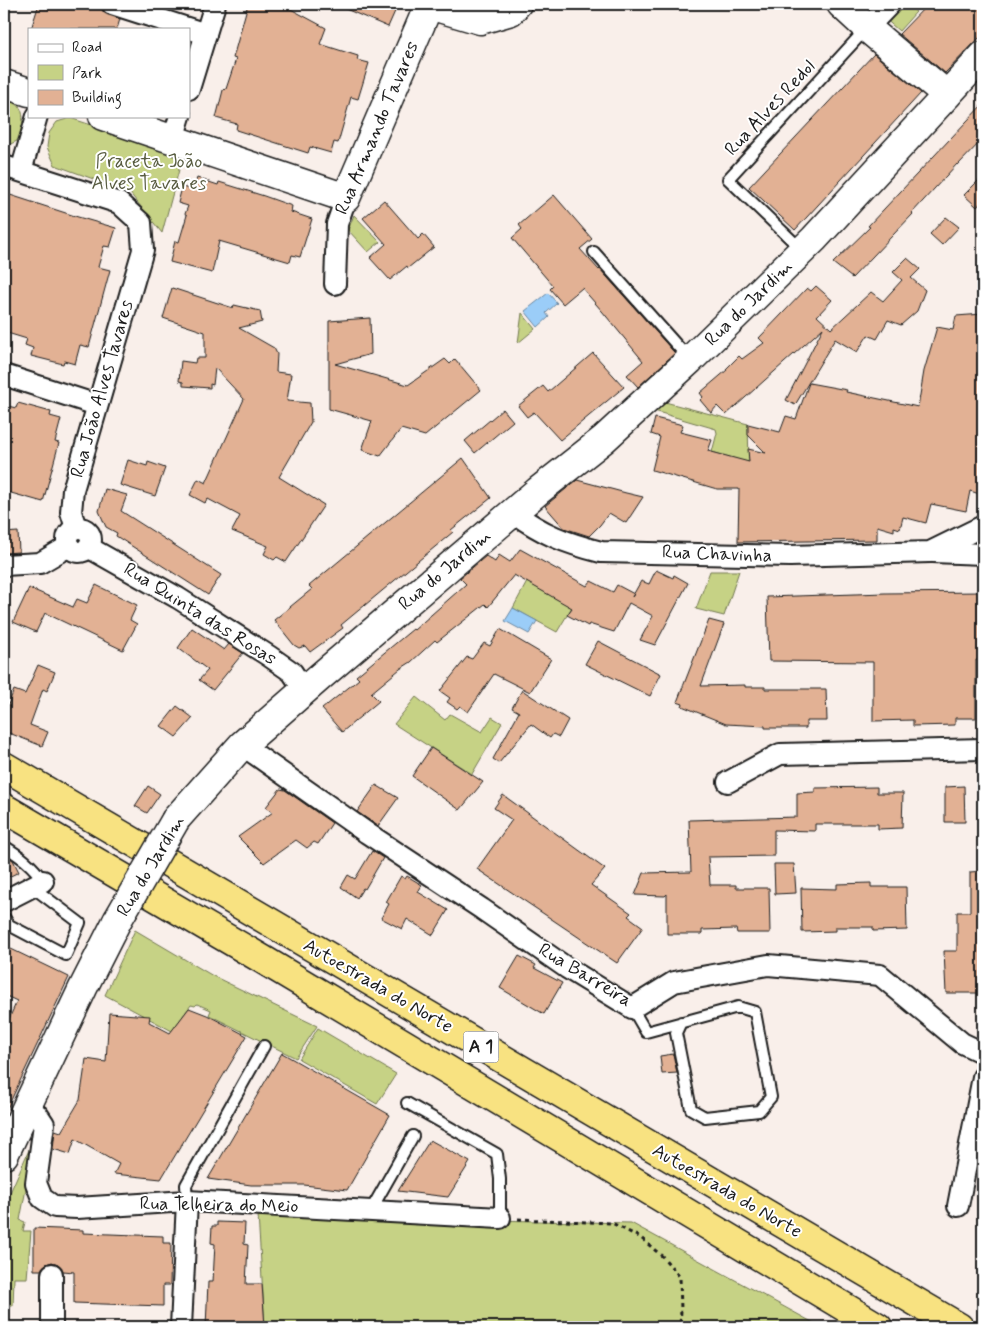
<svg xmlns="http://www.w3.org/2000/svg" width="987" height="1331" font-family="Mynerve,sans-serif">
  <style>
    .green { fill: #c6d285; stroke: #717750 }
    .water { fill: #9bcdf8; stroke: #6886a0 }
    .building { fill: #e2b194; stroke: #1c1c1c }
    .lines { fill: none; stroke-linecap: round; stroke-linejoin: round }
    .lane-casing { stroke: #1c1c1c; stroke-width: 14 }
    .street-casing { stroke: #1c1c1c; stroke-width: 24 }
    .secondary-casing { stroke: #1c1c1c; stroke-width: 31 }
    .highway-casing { stroke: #1c1c1c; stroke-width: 31 }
    .path { stroke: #1c1c1c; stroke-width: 3; stroke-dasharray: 4 4; stroke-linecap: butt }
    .lane { stroke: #fff; stroke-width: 10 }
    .street { stroke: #fff; stroke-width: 20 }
    .secondary { stroke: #fff; stroke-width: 28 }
    .highway { stroke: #f8e281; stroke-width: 28 }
    .secondary-bridge-casing { stroke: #1c1c1c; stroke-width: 31; stroke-linecap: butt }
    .secondary-bridge { stroke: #fff; stroke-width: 28 }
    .labels { text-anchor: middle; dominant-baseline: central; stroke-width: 4; stroke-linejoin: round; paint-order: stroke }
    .shield { fill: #fff; stroke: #606060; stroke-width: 1 }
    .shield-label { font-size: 18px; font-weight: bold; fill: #1c1c1c }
    .street-label { font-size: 19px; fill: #1c1c1c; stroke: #fff }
    .park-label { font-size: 19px; fill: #585c41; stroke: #fff }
  </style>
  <rect width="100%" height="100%" fill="#f9efea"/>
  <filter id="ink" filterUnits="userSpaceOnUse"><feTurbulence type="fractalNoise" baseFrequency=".02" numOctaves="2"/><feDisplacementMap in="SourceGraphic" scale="10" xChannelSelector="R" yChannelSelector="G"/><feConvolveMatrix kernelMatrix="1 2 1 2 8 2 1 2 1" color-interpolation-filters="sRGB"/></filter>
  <g filter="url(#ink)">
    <g class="green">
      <polygon points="896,4 907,4 916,12 899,31 883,17"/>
      <path d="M4,97C28,105 25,121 17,141L4,147Z"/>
      <polygon points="70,118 183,155 162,233 129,192 55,165 47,147 49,133 57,122"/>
      <polygon points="354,215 380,242 368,252 348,230"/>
      <polygon points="522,313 535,329 518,343"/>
      <polygon points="665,402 748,424 749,463 712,452 717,433 716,429 654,411"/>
      <polygon points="710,571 739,571 724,616 696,609"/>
      <polygon points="527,582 572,607 557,632 513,608"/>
      <polygon points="416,697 445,720 450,714 482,732 492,717 502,723 472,774 394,724"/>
      <polygon points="135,930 213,976 317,1026 296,1058 209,1015 211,1010 197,1004 195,1006 191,1005 172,1031 105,995"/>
      <polygon points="318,1028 396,1074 377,1104 299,1059"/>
      <polygon points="37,1132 20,1220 25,1222 23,1231 31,1231 27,1278 14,1278 13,1306 4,1301 4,1206"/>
      <polygon points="258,1215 631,1223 821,1327 265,1327"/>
    </g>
    <g class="water">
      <polygon points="548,293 557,303 546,313 549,317 538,327 525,311"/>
      <polygon points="513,608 537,621 529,634 505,621"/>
    </g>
    <g class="building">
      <polygon points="39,4 100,4 104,12 120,19 117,29 31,29"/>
      <polygon points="248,4 288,4 287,7 326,28 320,44 358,56 357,60 369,63 358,99 351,97 338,143 334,142 331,153 310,147 308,153 236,130 237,124 216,118 223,90 226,89 236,59 233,58"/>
      <polygon points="334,4 383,4 396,9 388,27"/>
      <polygon points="928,4 983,4 983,34 945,73 899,34"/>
      <polygon points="874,54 921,93 795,230 749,187"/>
      <polygon points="983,104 983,139 958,165 957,164 912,213 913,214 852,278 833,263 870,227 868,226"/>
      <polygon points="983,176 983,200 977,207 964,195"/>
      <polygon points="197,178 218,185 219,182 264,196 292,206 291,212 312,219 300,257 292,255 290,262 219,241 212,273 170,262 175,241 179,242 187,215 185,214 188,206 178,203 182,187 193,190"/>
      <polygon points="4,193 78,217 116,228 110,247 104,246 98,267 110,270 89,347 80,345 75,364 64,361 63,364 31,356 33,348 25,345 27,339 4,332"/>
      <polygon points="554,195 592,239 580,249 599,270 600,269 675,353 638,387 627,375 643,361 602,311 582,288 563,304 550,289 553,286 512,238 522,229 519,225"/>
      <polygon points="384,200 418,239 423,234 434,247 408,268 407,266 390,280 370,258 386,244 363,218"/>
      <polygon points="946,217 959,227 942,245 930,234"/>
      <polygon points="907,258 920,269 911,278 925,290 917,311 901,325 888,320 877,339 868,335 857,352 835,339 795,405 786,400 823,328 726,415 717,406 711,413 700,400 703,397 700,393 727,370 726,369 739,356 742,359 764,343 759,338 807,288 811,291 816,286 832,300 817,316 831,329 871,292 883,301 902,280 893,272"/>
      <polygon points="172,288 233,308 234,305 260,311 262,322 239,328 274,348 277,354 276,372 291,374 287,401 310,403 311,422 279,477 324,505 286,562 277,557 274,560 264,554 268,546 232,531 240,516 208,499 205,503 190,495 198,479 206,483 244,399 215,368 213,385 210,384 210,388 183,386 183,382 179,381 181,361 195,363 196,358 205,358 205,332 163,318"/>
      <polygon points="983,314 983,495 970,491 966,511 931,504 926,523 903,517 900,529 894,527 894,531 877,526 877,540 738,542 739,489 717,489 652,470 660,437 651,434 655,418 683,425 680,432 712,440 708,451 749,462 748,449 766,453 748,435 748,424 780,432 786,416 796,419 809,383 847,390 846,392 918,407 924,371 937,327 953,330 956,316"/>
      <polygon points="370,318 371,354 335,364 408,385 445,359 450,364 455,359 481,390 425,436 401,429 380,456 362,450 372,421 329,409 329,321"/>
      <polygon points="593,353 624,387 560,440 534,412 527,417 518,406 543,386 548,392"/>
      <polygon points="18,403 51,412 50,416 61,419 55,442 59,443 43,502 4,491 4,419 8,406 16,408"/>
      <polygon points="503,409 513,421 475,453 465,441"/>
      <polygon points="463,458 491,498 451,530 453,532 341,625 343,628 310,652 305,646 299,648 294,645 274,620 312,589 309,586"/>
      <polygon points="128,460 147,466 148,462 165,468 155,496 120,485"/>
      <polygon points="577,480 626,493 643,497 626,523 609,513 600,525 589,536 564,528 545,506"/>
      <polygon points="105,489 127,495 121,511 221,575 208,595 116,536 117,533 106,527 99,511"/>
      <polygon points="18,532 19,552 4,553 4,533"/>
      <polygon points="520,549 587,586 591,581 613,592 617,585 634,594 632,597 641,581 649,584 656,570 673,578 674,575 688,583 655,645 640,640 653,616 629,603 614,632 589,624 588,626 567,615 572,608 514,575 488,607 485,604 437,642 435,640 411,662 400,669 371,693 379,701 342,732 322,709 359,679 356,676 413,629 414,630 466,584 460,578 486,556 495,562 499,555 510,562"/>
      <polygon points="96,585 137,605 130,620 137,624 123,650 45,613 36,632 13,622 29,588 73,607 77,599 87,603"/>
      <polygon points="983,592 983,660 976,660 976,718 955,718 955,725 913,726 913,720 873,721 873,662 769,661 767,597 885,593"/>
      <polygon points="709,620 724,624 701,686 745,685 745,687 765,687 765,689 826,689 827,721 806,721 806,728 765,728 765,726 726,724 682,706 683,704 677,702"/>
      <polygon points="192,628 224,650 229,644 243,653 213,690 199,680 208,670 178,648"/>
      <polygon points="500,629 551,659 530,692 494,674 468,712 460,706 457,709 447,702 450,698 440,691 467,657 472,659 484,643 490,646"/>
      <polygon points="598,641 661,674 650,696 585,664"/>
      <polygon points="38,665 55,672 47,691 43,689 30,725 48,732 42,746 4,731 4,715 14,690 25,694"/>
      <polygon points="522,690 568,720 559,737 553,734 550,738 531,724 499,763 493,759 519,712 512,708"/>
      <polygon points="177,706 193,718 176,737 161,726"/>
      <polygon points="431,748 483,782 460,810 412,776"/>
      <polygon points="376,785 398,798 378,826 357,812"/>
      <polygon points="148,786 160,794 147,813 135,806"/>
      <polygon points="964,786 965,822 945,822 945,787"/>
      <polygon points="877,787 877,793 903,793 902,828 878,829 878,824 815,824 815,831 774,830 774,856 708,857 710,885 736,885 736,888 769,888 770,933 737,933 736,929 702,930 702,934 667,934 667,894 665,896 635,895 644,873 691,872 689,820 797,817 797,793 815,792 815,788"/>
      <polygon points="280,789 285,790 332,823 318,844 314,842 307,848 296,840 264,863 238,837 273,812 266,807"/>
      <polygon points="503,795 605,869 591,885 631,913 628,916 643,927 617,963 477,869 512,820 494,808"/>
      <polygon points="372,851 383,858 365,889 363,888 357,898 341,887 348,875 355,879"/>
      <polygon points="4,854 13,860 19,872 4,879"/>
      <polygon points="774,864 794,864 796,893 775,894"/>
      <polygon points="983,871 983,993 946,993 944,951 957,951 957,912 970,912 970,872"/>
      <polygon points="401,876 405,879 407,876 422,885 418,892 448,910 433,935 407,919 402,929 381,918 389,904 386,902"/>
      <polygon points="871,883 871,887 906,887 907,930 873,931 873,927 836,927 836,931 802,932 801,888 837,889 837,884"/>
      <polygon points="9,948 69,977 4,1115 4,1030 17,1001 4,995 4,958"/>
      <polygon points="519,956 536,965 534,968 562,983 544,1014 500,988"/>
      <polygon points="189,1008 207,1015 247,1036 161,1179 114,1174 119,1164 75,1139 70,1154 53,1149 55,1130 61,1132 80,1100 86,1059 106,1062 109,1013 150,1016 149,1022 170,1033"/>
      <polygon points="282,1053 390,1115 347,1190 304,1185 251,1185 208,1179"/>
      <polygon points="673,1054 677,1073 662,1074 660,1056"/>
      <polygon points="430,1140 470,1162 448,1197 398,1191"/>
      <polygon points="217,1222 245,1223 244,1244 248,1245 246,1284 262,1284 265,1327 206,1327 208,1282 213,1282 214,1262 215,1244 211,1243 212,1226 217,1226"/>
      <polygon points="34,1228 83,1230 83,1233 163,1236 163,1243 171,1243 170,1285 163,1285 163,1306 74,1303 74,1272 63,1271 58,1264 52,1262 46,1264 41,1270 34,1270"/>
    </g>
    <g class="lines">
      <defs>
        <g id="lane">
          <polyline points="801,249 728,179 866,29"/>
          <polyline points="594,252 690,360"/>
          <path d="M4,846C20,856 33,865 43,881"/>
          <polyline points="4,917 9,925 66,955 80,923 31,886"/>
          <polyline points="632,1008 646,1032 738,1007 755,1012 771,1097 759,1111 705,1117 691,1109 676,1033 681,1022"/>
          <polyline points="407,1103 497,1154 500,1179 500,1218"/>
          <polyline points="187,1201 186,1185 264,1046"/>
          <polyline points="371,1210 413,1136"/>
        </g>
        <g id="street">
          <polyline points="112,4 206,34"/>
          <polyline points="867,28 890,4"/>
          <polyline points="189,89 215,4"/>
          <polyline points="173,139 180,116"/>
          <polyline points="4,166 119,203 141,223 143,250 73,490 71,512 76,528"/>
          <polyline points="21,171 37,116"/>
          <polyline points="335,284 337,224 346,198"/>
          <polyline points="4,375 97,405"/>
          <path d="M514,513C543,534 565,543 601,552L790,556L930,552L983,526"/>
          <circle cx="79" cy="540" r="12"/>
          <polyline points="88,547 178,598 269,656 292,672 304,690"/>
          <polyline points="933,552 983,554"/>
          <polyline points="4,565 40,563 69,546"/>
          <polyline points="242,745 367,833 482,909 567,968 632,1008 674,982 768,965 880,975 962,1043 983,1053"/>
          <polyline points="728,782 780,754 983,749"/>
          <polyline points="4,901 43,881"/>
          <polyline points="27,1108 38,1115 44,1124 36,1183 42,1198 55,1207 77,1208 187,1201 500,1218"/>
          <polyline points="958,1206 983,1077"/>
          <polyline points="52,1327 52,1274"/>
          <polyline points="181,1327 187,1201"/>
        </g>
        <g id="secondary">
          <polyline points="841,4 867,28 947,95"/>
          <polyline points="4,84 29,92"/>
          <polyline points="103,116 346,198 429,5 480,20 511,11 517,4"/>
          <polyline points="176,819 242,745 321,676 538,491 604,439 690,360 814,239 983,56"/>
          <polyline points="4,1155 83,988 117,921"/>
        </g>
        <g id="highway">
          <polyline points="4,766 959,1327"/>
          <polyline points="4,808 262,959 878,1327"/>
        </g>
      </defs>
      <use href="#lane" class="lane-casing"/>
      <use href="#street" class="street-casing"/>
      <use href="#secondary" class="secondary-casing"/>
      <use href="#highway" class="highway-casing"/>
      <polyline class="path" points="518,1219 612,1223 641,1238 663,1257 680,1277 681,1310 680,1327"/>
      <use href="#lane" class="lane"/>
      <use href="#street" class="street"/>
      <use href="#secondary" class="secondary"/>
      <use href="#highway" class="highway"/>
      <defs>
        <polyline id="secondary-bridge" points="117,921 176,819"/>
      </defs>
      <use href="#secondary-bridge" class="secondary-bridge-casing"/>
      <use href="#secondary-bridge" class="secondary-bridge"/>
    </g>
  </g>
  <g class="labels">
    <rect class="shield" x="463.5" y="1031.5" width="35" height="31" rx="4"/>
    <g class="shield-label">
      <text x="481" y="1047">A 1</text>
    </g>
    <g class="street-label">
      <text transform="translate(770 108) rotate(-47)">Rua Alves Redol</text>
      <text transform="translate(377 128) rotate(-67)">Rua Armando Tavares</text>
      <text transform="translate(749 303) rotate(-44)">Rua do Jardim</text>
      <text transform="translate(102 389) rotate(-74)">Rua João Alves Tavares</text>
      <text transform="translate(717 554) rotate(2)">Rua Chavinha</text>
      <text transform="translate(445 570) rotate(-40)">Rua do Jardim</text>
      <text transform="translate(200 614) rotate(32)">Rua Quinta das Rosas</text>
      <text transform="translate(151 866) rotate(-59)">Rua do Jardim</text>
      <text transform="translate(585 975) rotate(31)">Rua Barreira</text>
      <text transform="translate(378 986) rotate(30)">Autoestrada do Norte</text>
      <text transform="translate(727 1191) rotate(30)">Autoestrada do Norte</text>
      <text transform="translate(219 1205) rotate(1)">Rua Telheira do Meio</text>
    </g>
    <g class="park-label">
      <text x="149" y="161">Praceta João<tspan x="149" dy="22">Alves Tavares</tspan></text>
    </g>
  </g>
  <rect width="987" height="1331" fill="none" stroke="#fff" stroke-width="20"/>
  <rect x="10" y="10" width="967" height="1311" fill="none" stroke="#1c1c1c" stroke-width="2" filter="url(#ink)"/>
  <rect x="28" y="28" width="162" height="90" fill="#ffffff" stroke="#a4a4a4"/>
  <rect x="38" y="44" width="25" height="8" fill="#ffffff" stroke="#a4a4a4"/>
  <text x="72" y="52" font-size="15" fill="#1c1c1c">Road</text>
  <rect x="38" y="65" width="25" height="15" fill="#c6d285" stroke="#a4a4a4"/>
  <text x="72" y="78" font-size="15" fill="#1c1c1c">Park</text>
  <rect x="38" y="90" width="25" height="15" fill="#e2b194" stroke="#a4a4a4"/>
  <text x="72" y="102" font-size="15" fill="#1c1c1c">Building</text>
</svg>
